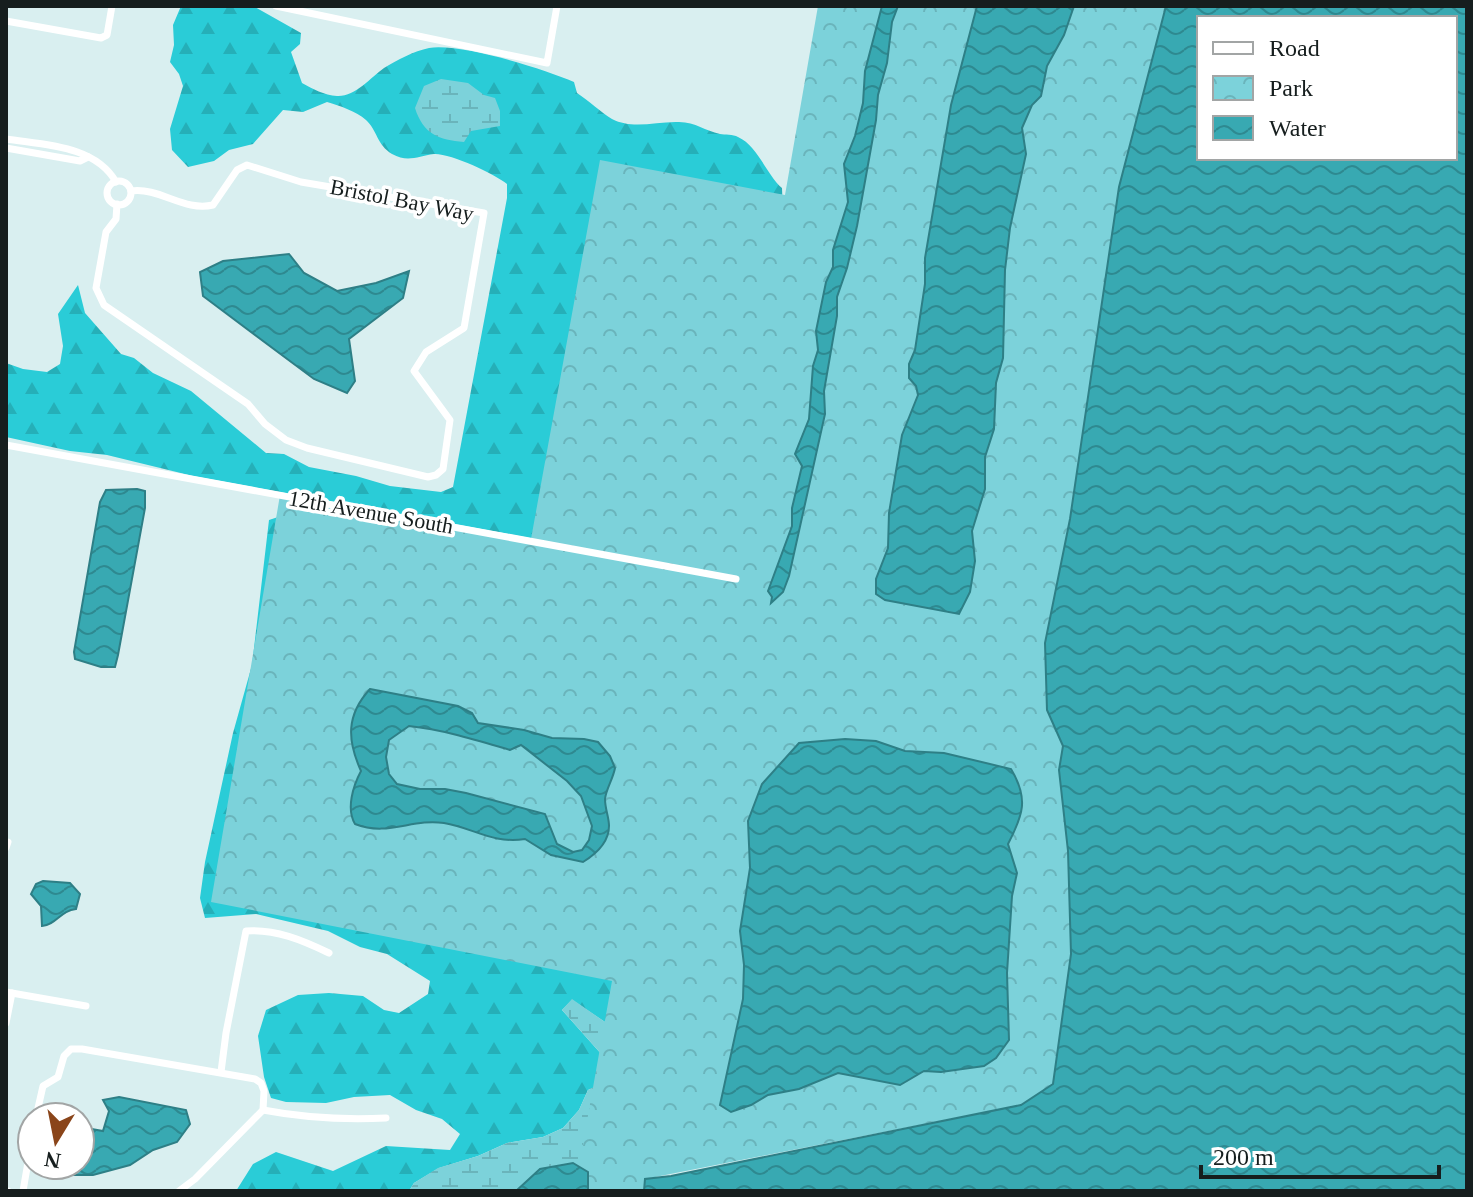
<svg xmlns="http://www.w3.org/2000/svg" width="1473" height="1197" font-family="'Times New Roman',serif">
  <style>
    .forest { fill: url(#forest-firs) }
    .wetland { fill: url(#wetland-marsh) }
    .park { fill: url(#park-crowns) }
    .water { fill: url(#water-waves); stroke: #2e7f86; stroke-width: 2; fill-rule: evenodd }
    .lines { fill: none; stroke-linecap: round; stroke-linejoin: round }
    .street { stroke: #fff; stroke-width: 7 }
    .labels { text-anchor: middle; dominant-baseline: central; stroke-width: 7; stroke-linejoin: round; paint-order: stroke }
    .street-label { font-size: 22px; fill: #161e1e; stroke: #fff }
  </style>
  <defs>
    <pattern id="forest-firs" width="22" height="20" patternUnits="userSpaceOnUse" patternTransform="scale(2)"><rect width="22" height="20" fill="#2accd7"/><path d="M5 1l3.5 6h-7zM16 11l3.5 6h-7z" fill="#25afb8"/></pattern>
    <pattern id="wetland-marsh" width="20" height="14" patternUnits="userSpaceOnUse" patternTransform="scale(2)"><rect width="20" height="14" fill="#7cd2da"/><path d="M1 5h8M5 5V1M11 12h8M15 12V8" fill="none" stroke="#6ab4bb"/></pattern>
    <pattern id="park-crowns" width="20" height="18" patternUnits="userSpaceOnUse" patternTransform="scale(2)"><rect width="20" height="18" fill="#7cd2da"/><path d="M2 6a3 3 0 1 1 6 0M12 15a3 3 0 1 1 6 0" fill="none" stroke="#6ab4bb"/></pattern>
    <pattern id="water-waves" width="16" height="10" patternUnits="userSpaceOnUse" patternTransform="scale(2)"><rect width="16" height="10" fill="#38a9b2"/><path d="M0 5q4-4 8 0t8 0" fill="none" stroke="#2e8990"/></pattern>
  </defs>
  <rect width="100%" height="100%" fill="#d9eff0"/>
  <g class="forest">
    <path d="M181,6H253L301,33L300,44L291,52L302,83C313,89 324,95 337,96C355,97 370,78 384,68C397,60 414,51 429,48C462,43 543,69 574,82L577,93C588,100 602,113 612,119C633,130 657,121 679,122C696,122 705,131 720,134C725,135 733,134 738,137C758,146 766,174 782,188L783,214L710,571L193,476L107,455L70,451L6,437V363L23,369L47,372L60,364L63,346L58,314L78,285L85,313L121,354L134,358L153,373L191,391L266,453L284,454L309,467L356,476L390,486L441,492L453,487L507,198V184C495,174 450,153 434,154C418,156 408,163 392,154C377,145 377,130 366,120C356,111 340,106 327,102L303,112L283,110L253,144L229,150L214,161L188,167L172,150L170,129L183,86L179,74L170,62L174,45L173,25Z"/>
    <polygon points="290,513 626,947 631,1014 605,1022 572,1000 562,1010 603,1056 615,1078 588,1090 579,1110 563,1128 543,1137 507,1143 478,1156 439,1168 414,1183 409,1191 236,1191 253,1164 276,1152 333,1171 386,1146 450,1150 460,1134 442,1119 416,1110 390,1095 354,1097 326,1103 286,1102 271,1098 264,1077 258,1036 266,1010 298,995 329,993 363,996 384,1010 399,1013 428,994 430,981 387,954 360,947 328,931 256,914 205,918 200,898 205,862 233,733 252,665 269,520"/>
  </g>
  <g class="wetland">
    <path d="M441,79L468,83L484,95L495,98L500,111V126L471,131L464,142C439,140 423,134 415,108L424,86Z"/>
    <polygon points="572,999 605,1022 651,1038 600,1179 573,1163 540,1169 516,1191 409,1191 414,1183 438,1168 478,1156 507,1143 543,1137 563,1128 579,1110 588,1090 615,1078 603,1056 562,1010"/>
  </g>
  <polygon class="park" points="818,6 1166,6 1119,192 1070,519 1045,643 1047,710 1063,746 1059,770 1068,851 1071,954 1053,1084 1021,1105 645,1179 644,1191 588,1191 579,1166 612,981 211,902 280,495 531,539 600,160 785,195"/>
  <g class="water">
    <polygon points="882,6 898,6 892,22 887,63 878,95 876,120 857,226 847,268 837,297 837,316 824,391 825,414 789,576 783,592 771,603 772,597 768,591 792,526 792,508 802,466 795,454 809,419 813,366 818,350 816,331 826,282 833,267 833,250 848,202 844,164 855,136 863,103 865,71"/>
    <polygon points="977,6 1074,6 1064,35 1047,66 1041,96 1032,105 1022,128 1026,154 1010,228 1005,270 1003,358 996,383 994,429 985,457 985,489 972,531 975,561 970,592 959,614 885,600 876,594 876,579 888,548 889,513 902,435 918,395 916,386 909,378 909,364 915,350 925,284 925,258 951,105"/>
    <path d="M1166,6H1467V1191H644L645,1179L671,1176L1021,1105L1053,1084L1071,954L1068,851L1059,770L1063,746L1047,710L1045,643L1070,519L1119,187ZM1199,18H1455V158H1199Z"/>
    <polygon points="289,254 304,273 337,291 376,283 409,271 403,298 349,339 355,381 347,393 314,379 203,296 200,272 223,261"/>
    <polygon points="137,489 145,491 145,508 118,655 115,667 101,667 75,659 74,652 100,502 106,490"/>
    <path d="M370,689L458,706L472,713L478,723L524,730L552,738L584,739L598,742L610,756L615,768C613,779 606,789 605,799C605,809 609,817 609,826C609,843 596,854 583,862L551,855L525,839C492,844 474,828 444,823C412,818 388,837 355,824C346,809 353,786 361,771C347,740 346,715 370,689ZM409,726C445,730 476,740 510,750L521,745L567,781L581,796L592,826L589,840L582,850L573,852L557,844L545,814L466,793L445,789H420L397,784L389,774L386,757L389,740Z"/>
    <path d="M845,739L876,741L905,751L944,753L1011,769C1029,799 1023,815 1008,844L1017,873L1012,896L1007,973L1009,1040L996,1058L984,1066L941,1072L924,1071L900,1085L838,1073L799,1089L768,1095L751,1105L731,1112L720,1105L743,999L744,965L740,931L750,868L748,821L762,784L799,743Z"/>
    <path d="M43,881L70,883L80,894L76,909C61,910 56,925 42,926L41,906L31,894L36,884Z"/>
    <polygon points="119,1097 186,1110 190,1124 177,1142 153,1150 130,1165 93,1175 70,1175 70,1165 80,1165 80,1127 103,1131 109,1111 103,1100"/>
    <polygon points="573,1163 588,1172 588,1191 516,1191 540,1169"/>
  </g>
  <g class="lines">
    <g class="street">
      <polyline points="276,6 547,63 557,6"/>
      <polyline points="6,21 101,38 107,35 112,6"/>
      <path d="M6,139C44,145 95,145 116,182"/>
      <polyline points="6,148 80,161 88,157"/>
      <circle cx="119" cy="193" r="12"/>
      <path d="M117,204L116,219L106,232L96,288L104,305L248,404L265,424L286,440L307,448L428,477L436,475L443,469L450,420L414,371L426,352L464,328L484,213L301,182L247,165L237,170L213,205C184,212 160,187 131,191"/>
      <polyline points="6,445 736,579"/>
      <polyline points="6,848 8,842"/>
      <polyline points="6,992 86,1006"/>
      <polyline points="6,1023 12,993"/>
      <path d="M221,1072L226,1033L246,931C276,929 302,940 329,953"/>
      <path d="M263,1110C305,1118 344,1120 386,1118"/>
      <polyline points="36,1117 43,1086 58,1077 64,1056 71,1049 82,1049 255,1079 261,1083 264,1091 263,1110 195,1179 179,1191"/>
      <polyline points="6,1191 8,1191"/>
      <polyline points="23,1191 32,1139"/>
    </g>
  </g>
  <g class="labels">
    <g class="street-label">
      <text transform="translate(402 200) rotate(11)">Bristol Bay Way</text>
      <text transform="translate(371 512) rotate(10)">12th Avenue South</text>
    </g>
  </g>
  <rect width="1473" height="1197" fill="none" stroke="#161e1e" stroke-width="16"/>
  <rect x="1197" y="16" width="260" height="144" fill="#ffffff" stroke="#a2a5a5" stroke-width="2"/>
  <rect x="1213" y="42" width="40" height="12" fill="#ffffff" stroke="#a2a5a5" stroke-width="2"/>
  <text x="1269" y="56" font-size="24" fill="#161e1e">Road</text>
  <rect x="1213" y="76" width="40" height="24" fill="url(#park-crowns)" stroke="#a2a5a5" stroke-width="2"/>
  <text x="1269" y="96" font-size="24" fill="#161e1e">Park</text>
  <rect x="1213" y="116" width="40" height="24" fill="url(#water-waves)" stroke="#a2a5a5" stroke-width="2"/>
  <text x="1269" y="136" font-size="24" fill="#161e1e">Water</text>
  <g transform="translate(56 1141) rotate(190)"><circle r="38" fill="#ffffff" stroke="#a2a5a5" stroke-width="2"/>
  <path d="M0-6L14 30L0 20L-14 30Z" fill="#8a451a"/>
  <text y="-12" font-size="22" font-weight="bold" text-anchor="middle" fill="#161e1e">N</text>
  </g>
  <path d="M1201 1165v12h238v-12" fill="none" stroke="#161e1e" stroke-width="4"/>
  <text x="1213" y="1165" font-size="24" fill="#161e1e" stroke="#ffffff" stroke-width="6" paint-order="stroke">200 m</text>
</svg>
